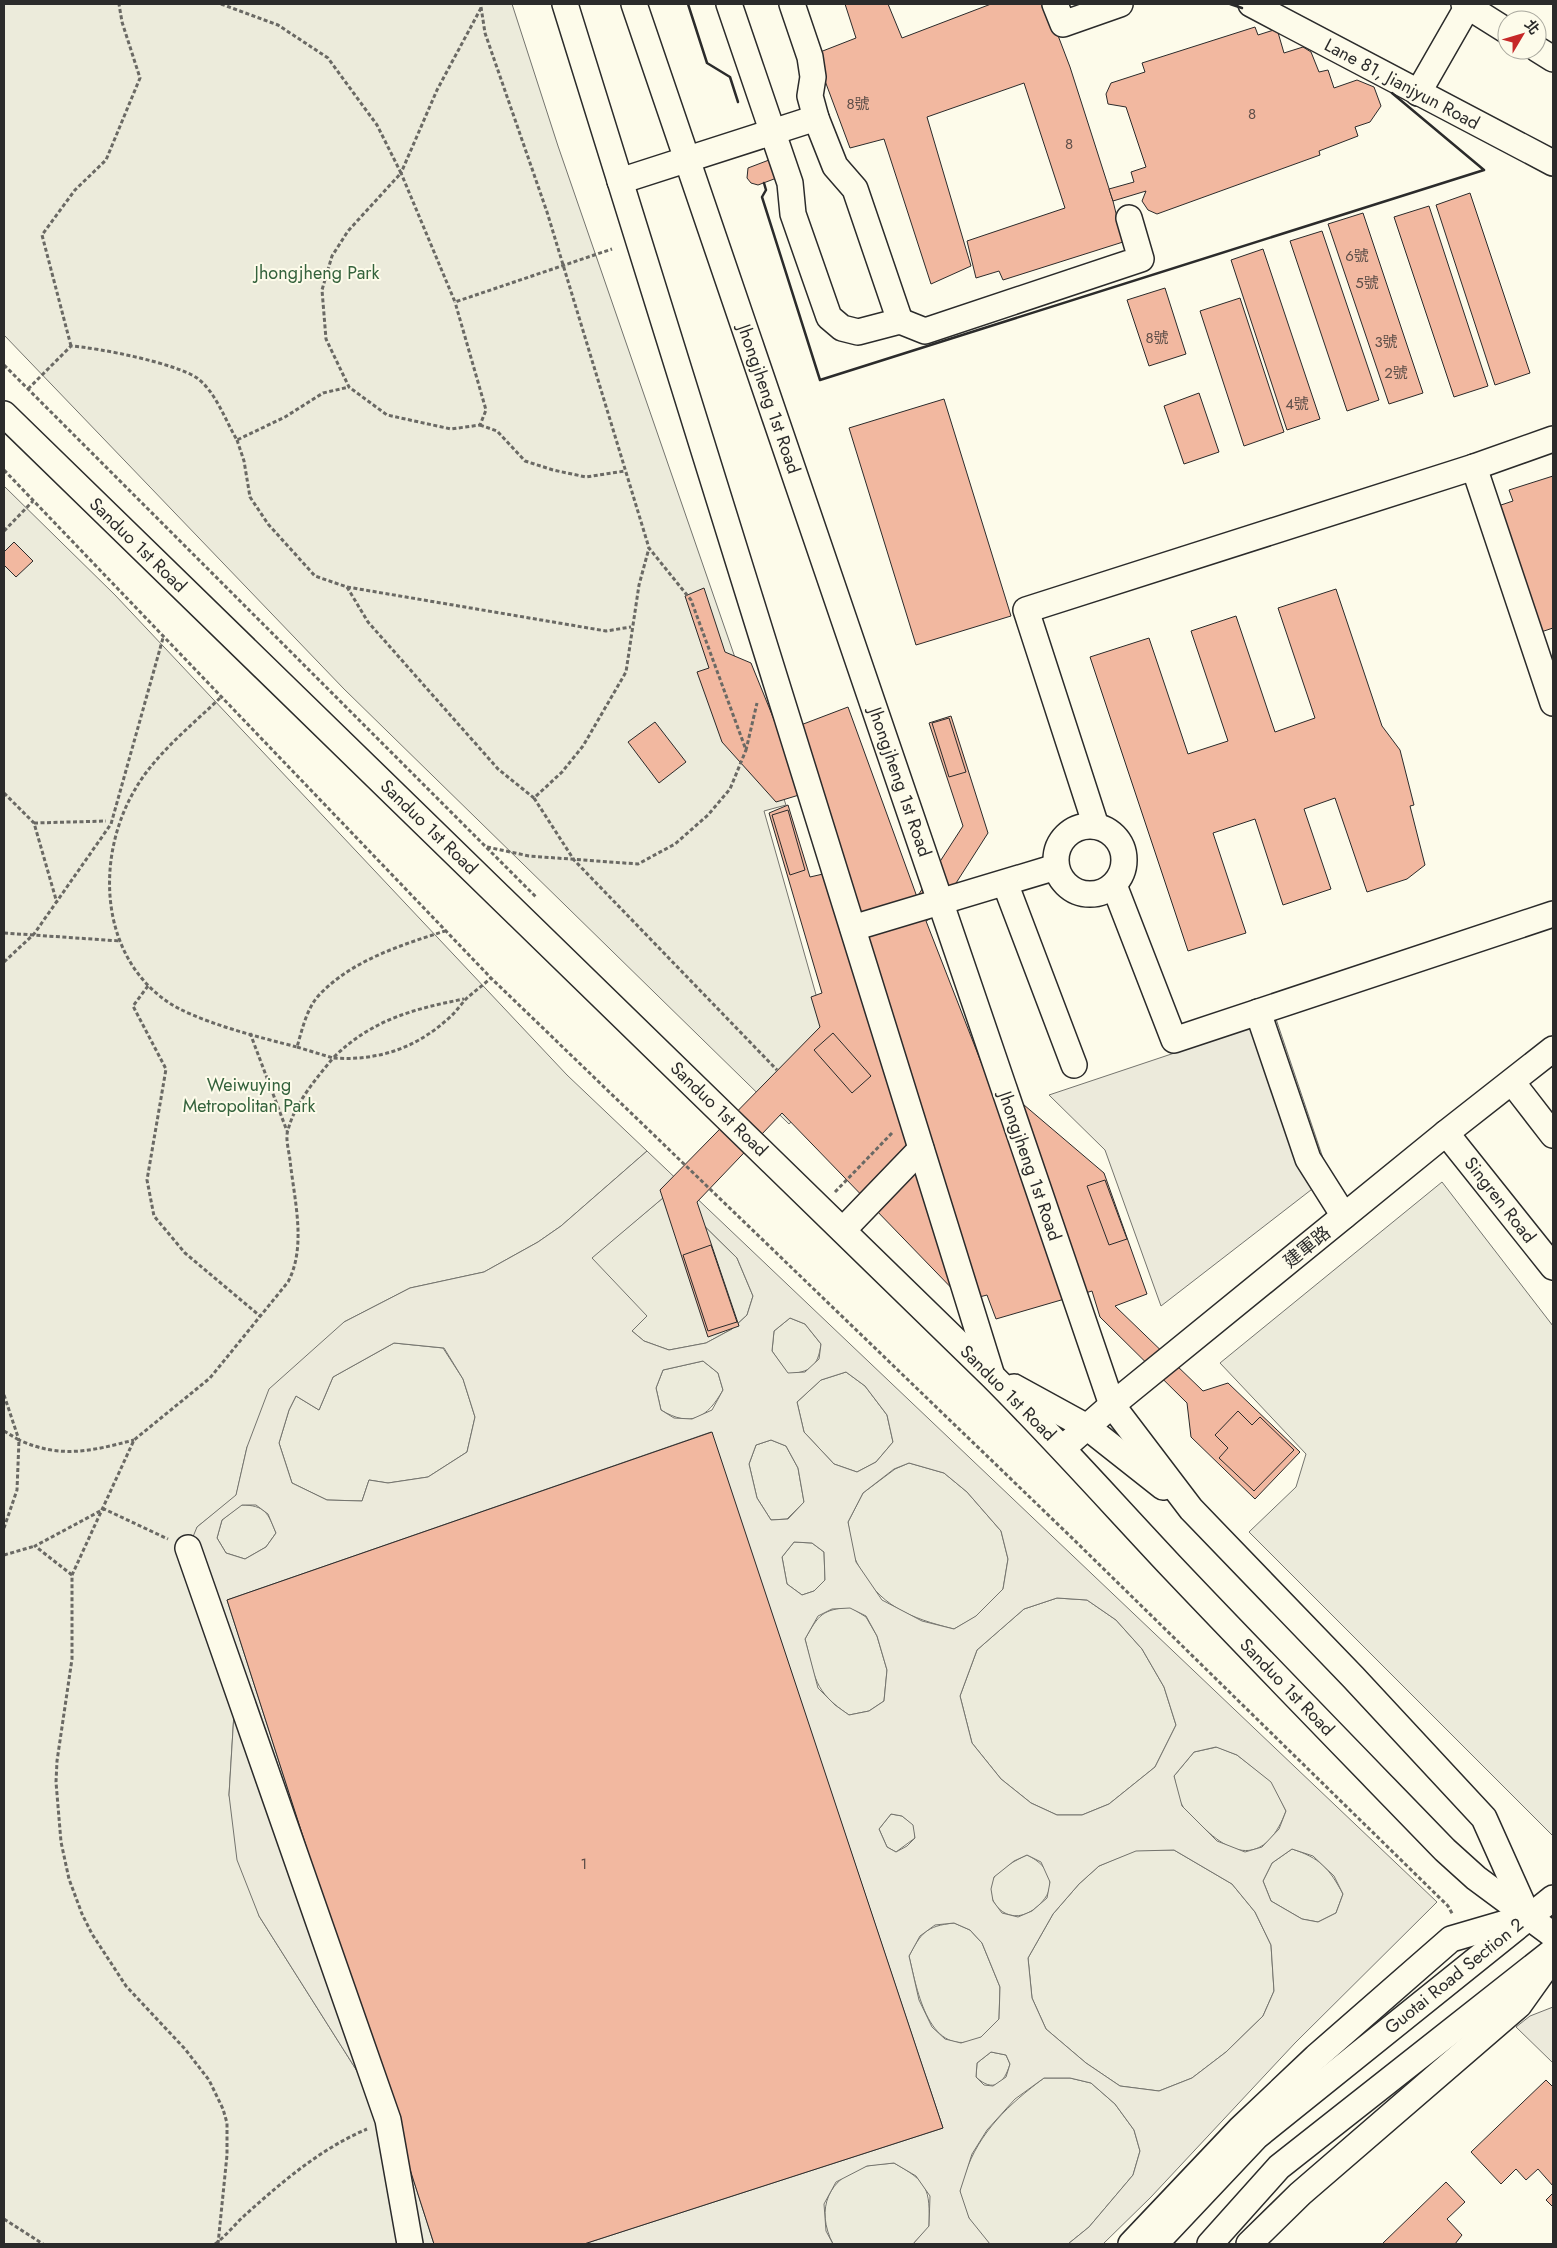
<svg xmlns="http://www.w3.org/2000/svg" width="1557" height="2248" font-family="Jost,'Noto Sans TC',sans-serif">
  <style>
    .green { fill: #ecebdb; stroke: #74746e }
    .parking { fill: #eceadb; stroke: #74746e; fill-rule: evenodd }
    .building { fill: #f2b8a0; stroke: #2b2b2b }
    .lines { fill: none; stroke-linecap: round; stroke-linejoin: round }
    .minor-casing { stroke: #2b2b2b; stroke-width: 28 }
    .path { stroke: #6a6964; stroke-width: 3; stroke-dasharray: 4 2.5; stroke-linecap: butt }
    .minor { stroke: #fdfbea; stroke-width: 25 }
    .wall { stroke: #2b2b2b; stroke-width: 2.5 }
    .labels { text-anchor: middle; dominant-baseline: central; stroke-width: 4; stroke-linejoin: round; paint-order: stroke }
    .number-label { font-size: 15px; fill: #5d4e48 }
    .street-label { font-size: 18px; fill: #2b2b2b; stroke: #fdfbea }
    .park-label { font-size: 18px; fill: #34623c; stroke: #fdfbea }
  </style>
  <rect width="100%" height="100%" fill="#fdfbea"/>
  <g class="green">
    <polygon points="4,4 512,4 558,146 786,805 764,811 826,1030 833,1082 789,1124 344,689 4,335"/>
    <polygon points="4,486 115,595 567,1075 647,1151 561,1226 538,1242 484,1272 410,1288 344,1322 247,1447 236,1496 197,1527 234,1713 229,1795 259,1916 388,2120 412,2244 4,2244"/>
    <polygon points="1442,1182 1553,1326 1553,1836 1249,1532 1296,1487 1306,1454 1220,1363"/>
    <polygon points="670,1192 737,1258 753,1296 747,1315 732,1329 706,1343 669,1350 644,1341 632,1331 591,1258"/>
    <path d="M790,1318L805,1324L821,1344C818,1367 810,1372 788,1374L772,1351L774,1331Z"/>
    <polygon points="394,1343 443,1348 463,1379 475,1417 467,1452 428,1477 388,1483 369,1480 362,1501 327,1500 292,1483 279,1443 289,1410 296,1396 319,1410 333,1377"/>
    <path d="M703,1361L718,1373L723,1390C707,1418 691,1428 661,1410L656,1388L663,1370Z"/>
    <polygon points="846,1372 865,1386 887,1415 893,1442 876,1462 857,1472 834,1464 804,1432 797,1402 821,1380"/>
    <polygon points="771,1440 786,1446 798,1468 804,1502 787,1519 771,1520 757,1498 749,1464 756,1445"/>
    <path d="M909,1463L944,1473L967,1492L1001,1531L1008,1559L1003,1589L977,1616L954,1629C910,1618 878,1606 857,1563C851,1552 850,1535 848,1522L863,1493L895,1469Z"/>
    <path d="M241,1505C265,1505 268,1513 276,1533L266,1547L245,1559L226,1553L217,1538L222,1520Z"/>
    <polygon points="794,1542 812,1543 824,1552 825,1580 814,1591 802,1595 787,1584 782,1557"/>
    <polygon points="1057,1598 1087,1600 1116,1620 1142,1649 1164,1687 1176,1725 1155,1767 1109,1804 1082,1815 1057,1815 1031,1803 1001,1779 972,1743 960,1696 977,1650 1024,1609"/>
    <path d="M850,1607L866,1617L877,1636L887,1670L884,1701L869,1711L849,1715C813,1691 815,1677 805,1639C819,1614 822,1610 850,1607Z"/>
    <path d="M1217,1747L1237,1755L1272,1782L1286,1811C1268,1859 1238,1862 1203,1827C1197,1821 1186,1813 1182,1805C1177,1797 1176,1785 1174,1776L1194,1752Z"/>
    <polygon points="891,1814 902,1816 914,1825 915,1838 896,1852 887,1847 879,1829"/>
    <path d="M1292,1849C1320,1858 1329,1868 1343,1894L1336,1913L1318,1922L1302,1919L1271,1901L1263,1881L1272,1863Z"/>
    <polygon points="1136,1850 1174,1850 1232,1884 1255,1912 1271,1945 1274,1991 1263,2016 1226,2052 1192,2078 1159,2091 1120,2086 1086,2063 1046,2029 1032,1998 1028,1958 1053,1914 1079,1884 1099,1866"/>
    <path d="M1027,1855C1038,1860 1050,1870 1050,1883C1050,1893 1045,1899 1038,1906C1007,1934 979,1895 995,1876C1003,1867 1016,1860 1027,1855Z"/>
    <path d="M954,1923L970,1930L982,1943L1000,1987L999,2019C993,2025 987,2034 980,2038C929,2061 917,1990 909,1956C921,1933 926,1926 954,1923Z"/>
    <path d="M991,2052L1006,2055L1010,2064C1004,2084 993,2093 976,2077L977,2063Z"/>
    <path d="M1044,2078H1070L1091,2083L1115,2104L1134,2130L1140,2151L1133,2175L1089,2227L1068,2244H990C976,2232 962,2211 960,2192C959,2187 963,2179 965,2174C979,2132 1009,2104 1044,2078Z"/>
    <path d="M894,2163C928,2182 930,2188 929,2227L913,2244H833C815,2209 828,2177 867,2166C876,2164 886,2164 894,2163Z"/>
  </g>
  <g class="parking">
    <polygon points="1276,1019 1329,1176 1161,1306 1105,1150 1049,1095"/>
    <path d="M647,1151L1437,1902L1295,2043L1151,2197L1103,2244H1068L1089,2227L1133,2175L1140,2151L1134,2130L1115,2104L1091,2083L1070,2078H1044L1015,2099L987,2130L972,2154L960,2191L969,2218L990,2244H913L929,2226L930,2196L916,2176L894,2163L867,2166L836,2182L824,2204L826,2231L833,2244H584L943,2128L711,1432L227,1600L434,2244H412L388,2120L259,1916L237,1860L229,1795L234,1713L200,1608L181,1566L197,1527L236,1495L247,1447L269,1389L344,1322L410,1288L484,1272L538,1242L561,1226ZM670,1192L737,1258L753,1296L747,1315L732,1329L706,1343L669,1350L644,1341L632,1331L647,1316L592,1258ZM790,1318L805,1324L821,1344L819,1359L805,1372L788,1373L772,1351L774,1331ZM394,1343L444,1348L463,1379L475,1417L467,1452L428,1477L388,1483L369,1480L362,1501L327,1500L292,1483L279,1443L289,1410L296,1396L319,1410L333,1377ZM703,1361L718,1373L723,1390L712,1410L692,1419L674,1418L661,1410L656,1388L663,1370ZM846,1372L865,1386L887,1415L893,1442L876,1462L857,1472L834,1464L804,1432L797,1402L821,1380ZM771,1440L786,1446L798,1468L804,1502L788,1519L771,1520L757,1498L749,1464L756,1445ZM909,1463L944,1473L967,1492L1001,1531L1008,1559L1003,1589L976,1616L954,1629L922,1621L882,1600L856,1562L848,1522L863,1493L894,1469ZM242,1505H256L268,1514L276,1533L266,1547L245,1559L226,1553L217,1538L222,1520ZM794,1542L812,1543L824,1552L825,1580L814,1591L802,1595L787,1584L782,1557ZM1057,1598L1087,1600L1116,1620L1142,1649L1164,1687L1176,1725L1155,1767L1109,1804L1082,1815H1057L1031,1803L1001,1779L972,1743L960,1696L977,1650L1024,1609ZM850,1608L866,1616L877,1636L887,1670L884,1701L869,1711L849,1715L835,1705L818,1688L805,1639L818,1616L832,1609ZM1216,1747L1237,1755L1271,1782L1286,1811L1279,1829L1262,1847L1245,1852L1217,1841L1182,1806L1174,1776L1194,1752ZM891,1814L902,1816L913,1825L915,1838L907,1846L896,1852L887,1847L879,1829ZM1292,1849L1313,1856L1334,1876L1343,1894L1336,1913L1318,1922L1302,1919L1271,1901L1263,1881L1272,1863ZM1174,1850L1232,1884L1255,1912L1271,1945L1274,1991L1263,2016L1226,2052L1192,2078L1159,2091L1120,2086L1086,2063L1046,2029L1032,1998L1028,1958L1053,1914L1079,1884L1099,1866L1136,1851ZM1027,1855L1041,1862L1050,1882L1047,1898L1032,1911L1018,1917L1002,1913L993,1901L991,1889L994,1877L1014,1861ZM954,1923L970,1930L982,1943L1000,1987L999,2019L981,2037L961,2043L945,2039L932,2027L919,2000L909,1956L920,1936L935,1925ZM991,2052L1006,2055L1010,2064L1006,2077L993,2086L984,2085L976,2077L977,2063Z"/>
    <polygon points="1553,2007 1553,2063 1516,2027 1530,2016"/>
  </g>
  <g class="building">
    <polygon points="845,4 888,4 902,38 991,4 1046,4 1070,67 1113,201 1123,242 1003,280 999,271 976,278 967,241 1065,208 1024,83 927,117 971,266 931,284 884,139 850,148 815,54 856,38"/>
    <polygon points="1255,27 1258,35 1277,29 1284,53 1303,47 1311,52 1319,72 1328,70 1334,88 1357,80 1374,87 1381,106 1370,122 1355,127 1358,136 1319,151 1320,155 1157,214 1148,210 1142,201 1146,191 1113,201 1109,189 1134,182 1131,172 1146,167 1126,107 1108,104 1106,94 1111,83 1145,72 1142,63"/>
    <polygon points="769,160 772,167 782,176 758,185 751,183 747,178 748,168"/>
    <polygon points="1470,193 1530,373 1495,385 1436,205"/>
    <polygon points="1429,206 1488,386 1454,397 1394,217"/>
    <polygon points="1363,213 1423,393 1389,404 1328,224"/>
    <polygon points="1322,231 1379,400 1347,411 1290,241"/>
    <polygon points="1263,249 1320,419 1287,430 1231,260"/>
    <polygon points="1165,288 1186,354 1149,366 1127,300"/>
    <polygon points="1240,298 1284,432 1244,446 1200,311"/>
    <polygon points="1199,393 1219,452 1184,464 1164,406"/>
    <polygon points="944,399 1011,616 916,645 849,428"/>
    <polygon points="1553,476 1553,628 1538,633 1498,506 1513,501 1509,490"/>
    <polygon points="14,542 33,561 16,577 4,565 4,552"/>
    <polygon points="704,588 725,652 751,663 777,727 785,731 848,707 917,897 963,826 929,723 951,716 988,833 935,916 926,921 988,1080 1017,1099 1104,1173 1147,1294 1115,1306 1203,1391 1228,1383 1300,1452 1255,1499 1191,1437 1187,1403 1100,1317 1092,1291 996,1319 987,1295 964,1301 782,1113 697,1202 739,1326 708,1337 660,1190 820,1027 811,997 822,993 769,813 788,805 810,877 823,874 799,795 776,802 722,742 697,672 709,668 685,596"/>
    <polygon points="1336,589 1382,726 1400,750 1414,805 1410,806 1425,865 1407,879 1367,892 1335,798 1304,809 1331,889 1283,905 1255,819 1213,833 1246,933 1188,951 1090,657 1149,638 1188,754 1228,741 1191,631 1236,616 1275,732 1315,718 1278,608"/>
    <polygon points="949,718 966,772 949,777 932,723"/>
    <polygon points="655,722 686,762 659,783 628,742"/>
    <polygon points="788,810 805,870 790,875 772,815"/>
    <polygon points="833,1033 871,1076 852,1093 814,1050"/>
    <polygon points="1105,1180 1127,1239 1109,1245 1087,1186"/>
    <polygon points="711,1245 737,1322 708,1331 683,1255"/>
    <polygon points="1238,1411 1252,1425 1260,1417 1294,1450 1254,1491 1219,1458 1228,1448 1215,1435"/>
    <polygon points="712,1432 943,2128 584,2244 434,2244 227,1600"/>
    <polygon points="1546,2080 1553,2087 1553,2186 1538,2169 1526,2180 1516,2169 1501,2184 1471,2152"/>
    <polygon points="1446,2182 1465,2202 1447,2219 1462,2235 1455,2244 1382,2244"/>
    <polygon points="1553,2193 1553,2207 1546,2200"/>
  </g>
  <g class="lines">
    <defs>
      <g id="minor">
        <polyline points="565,4 991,1373"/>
        <polyline points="634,4 1112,1405 1191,1509 1353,1677 1484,1818 1527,1914"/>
        <polyline points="729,4 790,183 793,214 829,317 842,328 858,332 900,321 925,331 1141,259 1129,218"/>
        <polyline points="792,4 810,57 813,77 810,96 816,118 835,166 855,189 900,321"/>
        <polyline points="1055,4 1063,24 1120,4"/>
        <polyline points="1251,4 1553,163"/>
        <polyline points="1464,4 1507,31"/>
        <polyline points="1537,49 1553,59"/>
        <polyline points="1418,93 1469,4"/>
        <polyline points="620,181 816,118"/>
        <path d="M4,414L992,1376C1053,1437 1111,1502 1170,1565C1261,1661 1353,1755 1445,1850L1476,1878L1553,1935"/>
        <polyline points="1474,467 1553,439"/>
        <circle cx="1090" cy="860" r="34"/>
        <polyline points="1096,826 1026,610 1474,467 1553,703"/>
        <polyline points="1005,883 1074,1065"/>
        <polyline points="1114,885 1174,1040 1553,914"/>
        <polyline points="853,928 1056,867"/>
        <polyline points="1258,1012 1308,1159 1344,1216"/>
        <polyline points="1512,1082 1553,1135"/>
        <polyline points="1446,1133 1553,1267"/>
        <polyline points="843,1230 921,1149"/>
        <polyline points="1014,1387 1087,1427 1163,1487"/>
        <polyline points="1063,1448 1112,1405 1446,1133 1553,1049"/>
        <polyline points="188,1548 388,2120 410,2244"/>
        <polyline points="1131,2244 1240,2129 1316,2057 1451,1939 1516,1920"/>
        <polyline points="1155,2244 1257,2136 1553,1898"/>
        <polyline points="1210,2244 1279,2167 1553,1951"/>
        <polyline points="1249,2244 1300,2194 1519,2005 1546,1967"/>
      </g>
    </defs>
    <use href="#minor" class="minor-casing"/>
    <g class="path">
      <polyline points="221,4 278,25 328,58 377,125 401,173 348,231 332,256 322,290 326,339 349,387 387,415 451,429 480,425 486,410 455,302"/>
      <polyline points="481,7 485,33 547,212 649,548 691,600 746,750 757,703"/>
      <polyline points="481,8 437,90 401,173 455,302 612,249"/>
      <polyline points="71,346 42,235 75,190 106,160 140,78 122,22 119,4"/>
      <polyline points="4,365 537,898"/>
      <path d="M28,389L71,346C99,348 175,363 197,378C216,392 225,420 237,440L285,417L323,393L349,387"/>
      <polyline points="480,425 497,431 525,461 553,470 586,477 625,471"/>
      <polyline points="237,440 244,461 250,497 268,524 315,576 347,587 606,631 631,627"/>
      <polyline points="4,470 491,978 1069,1535 1448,1906 1453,1915"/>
      <polyline points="4,531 33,501"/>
      <polyline points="347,587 368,622 498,769 534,798 562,772 583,746 626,672 639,585 649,548"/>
      <path d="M220,698C190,727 153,756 133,793C96,859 100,953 165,1000C193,1021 262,1038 297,1047C302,1030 307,1007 320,994C353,960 401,945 445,931"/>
      <polyline points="4,793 34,823 57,903"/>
      <polyline points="534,798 574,860 777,1070"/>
      <polyline points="34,823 106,821"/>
      <polyline points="487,847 529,856 638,864 675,844 708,815 730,789 746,750"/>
      <polyline points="4,933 120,941"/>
      <polyline points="4,962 34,934 111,824 163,638"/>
      <polyline points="148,986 133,1006 166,1069 147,1180 154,1216 185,1253 260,1316"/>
      <polyline points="250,1033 287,1131"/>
      <path d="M297,1047L333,1058C371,1020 413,1009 464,999"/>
      <polyline points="835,1192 892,1133"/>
      <path d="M4,1395L19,1440C61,1459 91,1451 134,1440"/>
      <polyline points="4,1431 19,1440 17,1490 4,1528"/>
      <polyline points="4,1555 35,1546"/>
      <polyline points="72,1575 35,1546 104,1509 168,1539"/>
      <polyline points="4,2219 43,2244"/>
      <path d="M215,2244C226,2236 235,2224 245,2215C282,2182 320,2149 367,2129"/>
      <path d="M218,2244L227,2155V2123L223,2109L209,2080L185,2049L126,1986L92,1934L82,1914L69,1879L61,1842L56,1782L57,1761L72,1659V1575L134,1440L210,1378L288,1282C307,1246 294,1199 290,1160C289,1151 285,1138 288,1130C295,1103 316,1079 333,1058C377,1061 415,1049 449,1018C456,1012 461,1004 467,998C475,991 483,985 491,978"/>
    </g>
    <use href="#minor" class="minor"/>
    <g class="wall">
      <polyline points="688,4 707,63 730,77 738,102"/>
      <polyline points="1230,4 1242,8"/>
      <polyline points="764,183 766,190 762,197 820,380 1484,170 1392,93"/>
    </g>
  </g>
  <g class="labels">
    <g class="number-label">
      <text x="858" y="104">8號</text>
      <text x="1252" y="114">8</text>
      <text x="1069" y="144">8</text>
      <text x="1357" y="256">6號</text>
      <text x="1367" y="283">5號</text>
      <text x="1157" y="338">8號</text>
      <text x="1386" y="342">3號</text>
      <text x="1396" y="373">2號</text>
      <text x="1297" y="404">4號</text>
      <text x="584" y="1864">1</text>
    </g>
    <g class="street-label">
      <text transform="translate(1402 84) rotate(28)">Lane 81, Jianjyun Road</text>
      <text transform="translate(769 399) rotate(71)">Jhongjheng 1st Road</text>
      <text transform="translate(138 545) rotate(44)">Sanduo 1st Road</text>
      <text transform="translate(900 782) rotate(71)">Jhongjheng 1st Road</text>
      <text transform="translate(429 827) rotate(44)">Sanduo 1st Road</text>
      <text transform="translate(719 1109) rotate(44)">Sanduo 1st Road</text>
      <text transform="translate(1030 1166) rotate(71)">Jhongjheng 1st Road</text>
      <text transform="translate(1500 1200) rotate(52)">Singren Road</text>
      <text transform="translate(1307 1247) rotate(-39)">建軍路</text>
      <text transform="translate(1008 1393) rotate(45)">Sanduo 1st Road</text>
      <text transform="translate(1287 1687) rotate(46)">Sanduo 1st Road</text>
      <text transform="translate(1454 1976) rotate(-39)">Guotai Road Section 2</text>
    </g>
    <g class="park-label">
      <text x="317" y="273">Jhongjheng Park</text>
      <text x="249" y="1085">Weiwuying<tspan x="249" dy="21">Metropolitan Park</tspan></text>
    </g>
  </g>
  <rect width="1557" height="2248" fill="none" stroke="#2b2b2b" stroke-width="10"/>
  <g transform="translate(1522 35) rotate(52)"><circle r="24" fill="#fdfbea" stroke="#a9a89e"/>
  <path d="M0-4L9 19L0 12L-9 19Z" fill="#c62828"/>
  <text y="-8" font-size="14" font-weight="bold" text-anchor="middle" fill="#2b2b2b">北</text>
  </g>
</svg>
